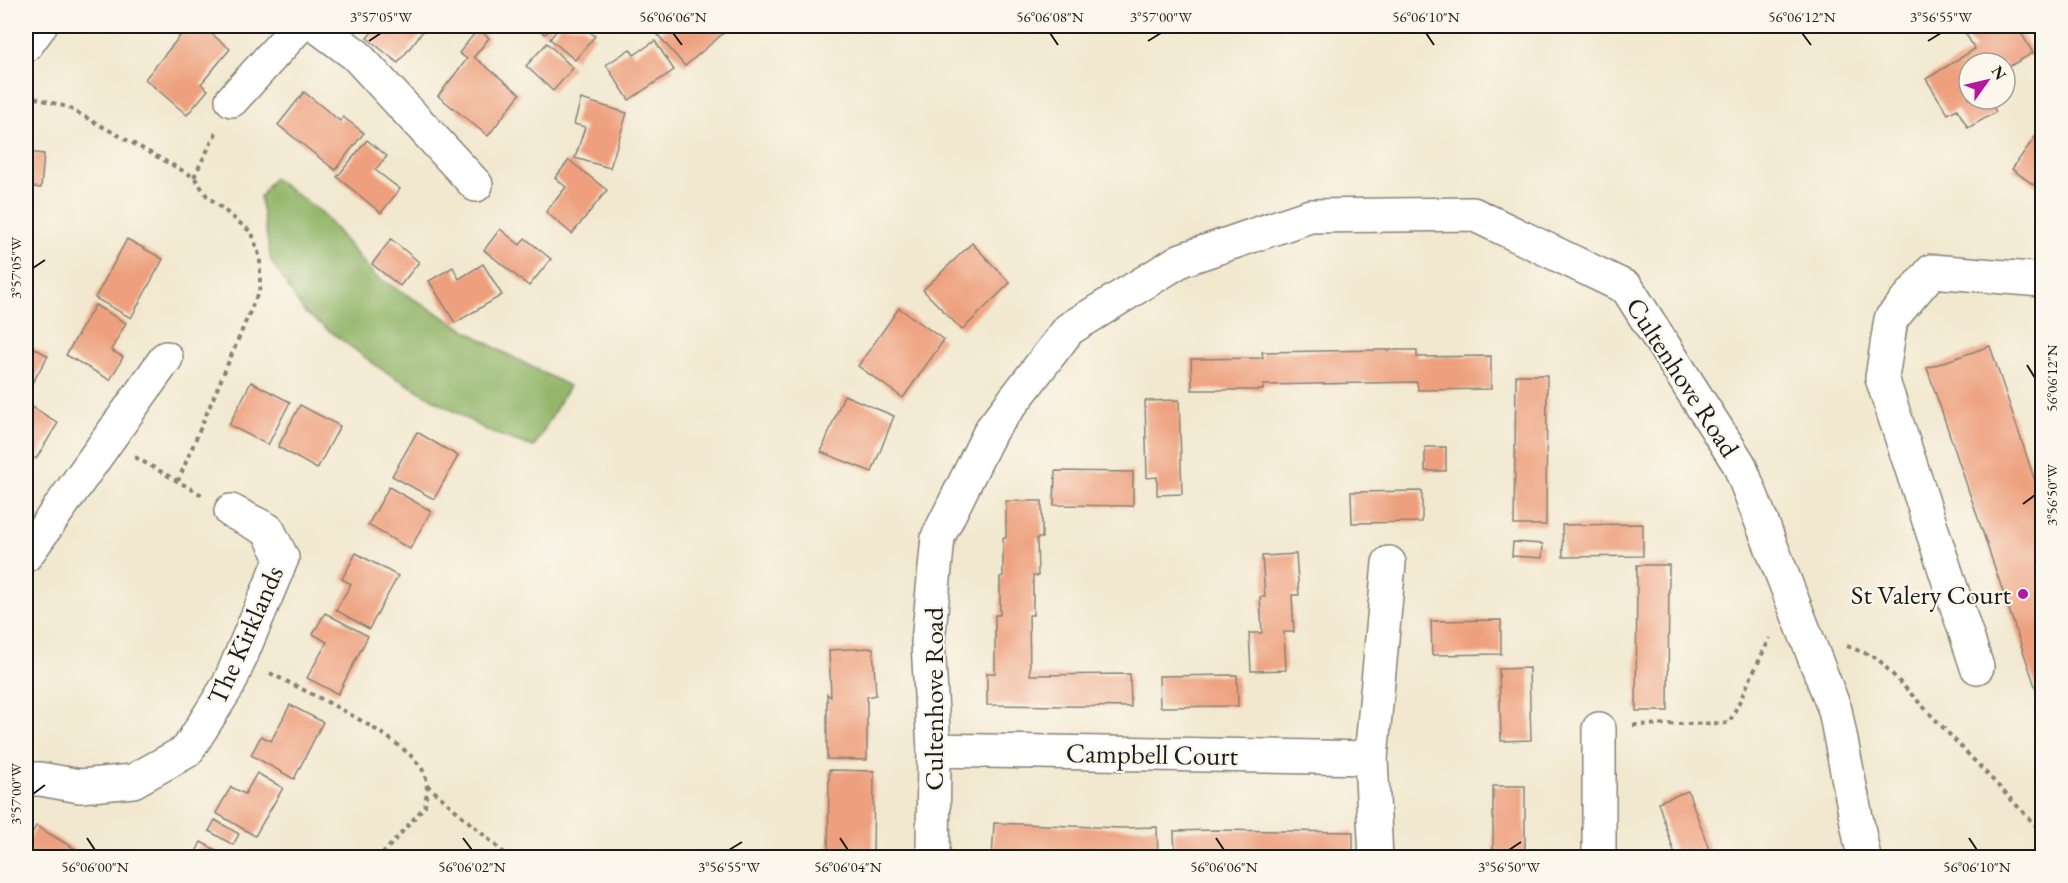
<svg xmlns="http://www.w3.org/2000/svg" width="2068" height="883" font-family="'EB Garamond',serif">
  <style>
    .forest { fill: #93b66a; stroke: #586943; stroke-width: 1.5 }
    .building { fill: #eea07e }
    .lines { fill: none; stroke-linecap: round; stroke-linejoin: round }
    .minor-casing { stroke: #878276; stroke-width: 36 }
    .path { stroke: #878276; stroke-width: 4; stroke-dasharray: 4.5 4.5; stroke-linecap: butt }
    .minor { stroke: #fff; stroke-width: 33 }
    .ticks { fill: none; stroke: #1c1c1c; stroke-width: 2 }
    .poi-dot { fill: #b5179e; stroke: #fbf7ec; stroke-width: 2 }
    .labels { text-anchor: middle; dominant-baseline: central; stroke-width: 4.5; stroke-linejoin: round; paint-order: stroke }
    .street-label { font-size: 27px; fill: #1c1c1c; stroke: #fbf7ec }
    .poi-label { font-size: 27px; fill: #1c1c1c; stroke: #fbf7ec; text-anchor: end }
    .neatline { fill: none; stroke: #1c1c1c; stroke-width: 2 }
    .ticks-label { font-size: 15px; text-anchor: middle; fill: #1c1c1c }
  </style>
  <rect width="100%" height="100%" fill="#fbf7ec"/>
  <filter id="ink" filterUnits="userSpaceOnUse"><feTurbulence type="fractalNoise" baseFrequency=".0167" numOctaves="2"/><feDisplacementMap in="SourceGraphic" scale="12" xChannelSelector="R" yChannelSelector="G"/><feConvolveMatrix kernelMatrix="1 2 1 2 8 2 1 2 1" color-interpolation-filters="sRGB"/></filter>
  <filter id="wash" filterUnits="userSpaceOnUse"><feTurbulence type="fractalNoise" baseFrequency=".008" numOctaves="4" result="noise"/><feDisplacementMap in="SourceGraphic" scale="24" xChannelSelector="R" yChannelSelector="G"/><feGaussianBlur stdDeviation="1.35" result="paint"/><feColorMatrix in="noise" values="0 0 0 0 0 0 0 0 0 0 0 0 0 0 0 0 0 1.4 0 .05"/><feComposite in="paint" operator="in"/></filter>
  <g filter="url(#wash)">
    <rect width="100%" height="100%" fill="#f2e8cf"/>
    <polygon class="forest" points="273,178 320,211 375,276 499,350 569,386 534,447 490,432 381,369 304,312 271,261 260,197"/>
    <g id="blocks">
      <g class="building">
        <polygon points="167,26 202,26 230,49 201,84 208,90 187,115 145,79 180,36"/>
        <polygon points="377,26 427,26 398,63 367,38"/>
        <polygon points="535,26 553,26 545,34"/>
        <polygon points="560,26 582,26 595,36 575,60 550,39"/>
        <polygon points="670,26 721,26 726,31 685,66 658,35"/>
        <polygon points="1961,26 2017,26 2033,53 2005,69 2005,63 1969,63 1969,99 1989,99 1996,112 1968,128 1957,109 1948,114 1926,79 1975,49"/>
        <polygon points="478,29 489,38 474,57 520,94 488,136 438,96 467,59 459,53"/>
        <polygon points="655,41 674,70 629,100 606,65 630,49 634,55"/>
        <polygon points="547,43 573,68 553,91 526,66"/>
        <polygon points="304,92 340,121 343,117 364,133 335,170 278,125"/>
        <polygon points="581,99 627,113 610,168 575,158 585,127 574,124"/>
        <polygon points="2042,127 2042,191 2012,169"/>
        <polygon points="367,140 387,156 375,170 400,189 381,213 337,177"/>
        <polygon points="26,152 44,154 41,188 26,186"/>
        <polygon points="569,160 607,190 572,234 546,212 566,187 555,178"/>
        <polygon points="26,214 33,220 26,228"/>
        <polygon points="500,229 520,245 525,238 551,259 529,286 484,250"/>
        <polygon points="127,239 163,259 131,318 95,298"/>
        <polygon points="391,239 419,262 400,286 372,264"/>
        <polygon points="972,243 1010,283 962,330 923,290"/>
        <polygon points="483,264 502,295 455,323 429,281 453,267 459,279"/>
        <polygon points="95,305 126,323 111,350 123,357 110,380 66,355"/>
        <polygon points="899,308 944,340 903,398 858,366"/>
        <polygon points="26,343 48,356 30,387 26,385"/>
        <polygon points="1990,346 2042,502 2042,686 2036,689 1927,368"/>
        <polygon points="1380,350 1417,350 1417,357 1491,356 1491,389 1418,390 1417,382 1263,385 1263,390 1192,390 1191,359 1263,358 1262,352"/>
        <polygon points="1516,375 1547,375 1546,525 1514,525"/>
        <polygon points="251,382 290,402 268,445 229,425"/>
        <polygon points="844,395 894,416 872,472 821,452"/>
        <polygon points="1179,400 1182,494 1157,495 1157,477 1147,478 1145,401"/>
        <polygon points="26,403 58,423 36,459 26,452"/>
        <polygon points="300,405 340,426 317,469 278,447"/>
        <polygon points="417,432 458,456 434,499 392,476"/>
        <rect x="1425" y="447" width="21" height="24"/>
        <polygon points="1055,471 1133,472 1133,506 1054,505"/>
        <polygon points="389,487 431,511 410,549 368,525"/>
        <polygon points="1422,491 1422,522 1352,523 1351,492"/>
        <polygon points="1006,501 1042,501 1042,538 1037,538 1038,576 1033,576 1033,615 1029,615 1030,675 1130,674 1131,707 987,705 987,673 995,673 995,615 1000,615 1000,577 1003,576 1003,538 1006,538"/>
        <polygon points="1643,524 1643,556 1563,557 1562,525"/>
        <polygon points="1513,542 1543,544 1542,558 1512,556"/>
        <polygon points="356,553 398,576 369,629 336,610 351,584 342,579"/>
        <polygon points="1296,554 1299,595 1292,595 1294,632 1284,632 1286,670 1251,671 1249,633 1262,633 1260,597 1265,597 1262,556"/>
        <polygon points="1637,565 1669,565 1668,711 1636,711"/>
        <polygon points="325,613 368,636 338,694 307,678 327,642 313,634"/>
        <polygon points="1501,620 1501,654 1432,655 1431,621"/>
        <polygon points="873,648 876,695 867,697 867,760 827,759 827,694 831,697 829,650"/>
        <polygon points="1529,668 1531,740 1501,741 1499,669"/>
        <polygon points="1237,675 1238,706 1160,707 1159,676"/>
        <polygon points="290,705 323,722 294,779 251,755 261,736 271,741"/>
        <polygon points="829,770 874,771 873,858 828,858"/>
        <polygon points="257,773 283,788 255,836 216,813 231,787 245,794"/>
        <rect x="1493" y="786" width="32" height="72"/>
        <polygon points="1688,791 1701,827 1712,858 1676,858 1658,802"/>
        <polygon points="215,820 239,834 233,845 209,831"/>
        <polygon points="994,823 1120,828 1157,827 1158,858 992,858"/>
        <polygon points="36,826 91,858 26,858 26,844"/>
        <polygon points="1215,830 1353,832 1353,858 1175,858 1174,831"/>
        <polygon points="201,842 230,858 193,858"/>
      </g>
    </g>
  </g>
  <g filter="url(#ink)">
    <use href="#blocks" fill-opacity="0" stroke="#878276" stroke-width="1.5"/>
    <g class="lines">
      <defs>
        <g id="minor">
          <polyline points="317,26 356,55 476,185"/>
          <polyline points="26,45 40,26"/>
          <polyline points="232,100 299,26"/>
          <polyline points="26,555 166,358"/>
          <polyline points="1977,667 1882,378 1891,319 1932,271 2042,280"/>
          <polyline points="934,750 1371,758"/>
          <polyline points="26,779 40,779 80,786 133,781 187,751 229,684 282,558 268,530 231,511"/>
          <polyline points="933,858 934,750 928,642 938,537 991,430 1069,329 1181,260 1310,216 1473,214 1627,288 1739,464 1835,710 1864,858"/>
          <polyline points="1376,858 1371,758 1389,563"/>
          <polyline points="1599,858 1599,729"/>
        </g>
      </defs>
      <use href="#minor" class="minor-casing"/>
      <g class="path">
        <polyline points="26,95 67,107 194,177 207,196 252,233 260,258 260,288 178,481"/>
        <polyline points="194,177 218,129"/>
        <polyline points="135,457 202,495"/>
        <polyline points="1847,646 1877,658 2042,832"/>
        <path d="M270,673C304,691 418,742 426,778C428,786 426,798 425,806L379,858"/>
        <polyline points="1633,725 1729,723 1770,638"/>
        <polyline points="427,785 510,858"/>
      </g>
      <use href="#minor" class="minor"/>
    </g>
  </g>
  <path class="ticks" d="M673,33L682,45M1050,33L1058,45M1426,33L1434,45M1802,33L1811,45M369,41L381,33M1148,41L1161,33M1928,41L1941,33M33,268L45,260M2027,365L2035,378M2023,504L2035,495M33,794L45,785M87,838L95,850M463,838L472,850M840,838L848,850M1216,838L1224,850M1969,838L1977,850M729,850L742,842M1509,850L1521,842"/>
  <circle class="poi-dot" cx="2023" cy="594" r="6"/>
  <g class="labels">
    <g class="street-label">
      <text transform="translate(1683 377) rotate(57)">Cultenhove Road</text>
      <text transform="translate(245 635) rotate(-66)">The Kirklands</text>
      <text transform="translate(933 699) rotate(-90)">Cultenhove Road</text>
      <text transform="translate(1152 754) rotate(1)">Campbell Court</text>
    </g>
    <g class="poi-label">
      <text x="2011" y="594">St Valery Court</text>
    </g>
  </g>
  <rect width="2068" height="883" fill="none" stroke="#fbf7ec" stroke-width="66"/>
  <g transform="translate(1987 81) rotate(56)"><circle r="28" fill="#fbf7ec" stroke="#a29f99" stroke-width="1.5"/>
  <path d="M0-4.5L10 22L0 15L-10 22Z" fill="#b5179e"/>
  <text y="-9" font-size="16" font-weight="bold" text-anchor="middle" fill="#1c1c1c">N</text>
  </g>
  <rect x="33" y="33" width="2002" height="817" class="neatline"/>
  <g class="ticks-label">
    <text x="381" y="22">3°57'05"W</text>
    <text x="673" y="22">56°06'06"N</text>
    <text x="1050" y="22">56°06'08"N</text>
    <text x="1161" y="22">3°57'00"W</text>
    <text x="1426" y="22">56°06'10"N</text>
    <text x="1802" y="22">56°06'12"N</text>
    <text x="1941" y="22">3°56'55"W</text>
    <text transform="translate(16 268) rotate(-90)" y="5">3°57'05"W</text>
    <text transform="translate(2052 378) rotate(-90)" y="5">56°06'12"N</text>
    <text transform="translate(2052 495) rotate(-90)" y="5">3°56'50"W</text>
    <text transform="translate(16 794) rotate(-90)" y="5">3°57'00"W</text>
    <text x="95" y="872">56°06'00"N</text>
    <text x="472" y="872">56°06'02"N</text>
    <text x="729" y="872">3°56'55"W</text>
    <text x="848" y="872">56°06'04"N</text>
    <text x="1224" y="872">56°06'06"N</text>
    <text x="1509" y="872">3°56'50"W</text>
    <text x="1977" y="872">56°06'10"N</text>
  </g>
</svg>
